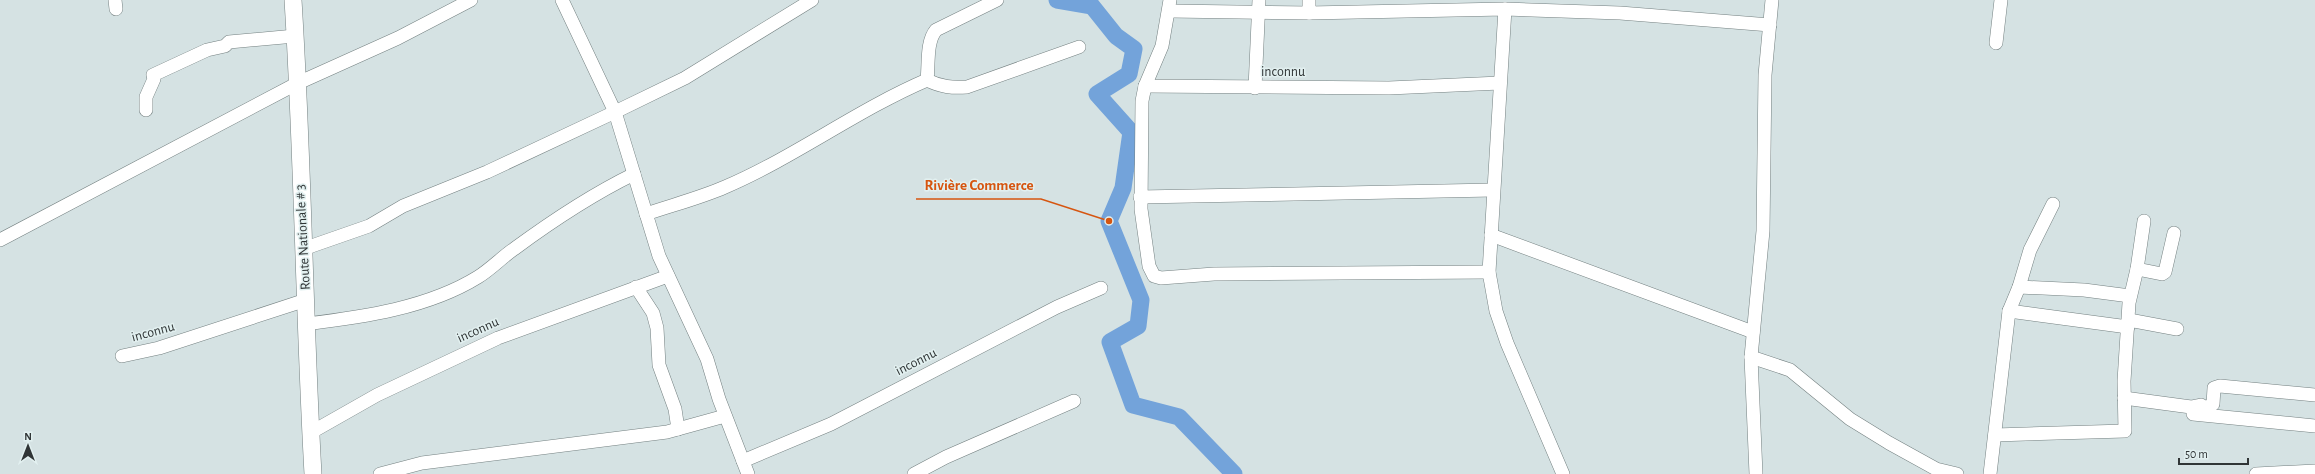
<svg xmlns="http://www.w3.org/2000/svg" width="2315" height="474" font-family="'Alegreya Sans',sans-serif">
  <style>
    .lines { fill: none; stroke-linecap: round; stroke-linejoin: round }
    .river { stroke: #73a3da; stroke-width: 17 }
    .minor-casing { stroke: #748081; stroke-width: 14 }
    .major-casing { stroke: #748081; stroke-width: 18 }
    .minor { stroke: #fff; stroke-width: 13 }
    .major { stroke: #fff; stroke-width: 17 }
    .labels { text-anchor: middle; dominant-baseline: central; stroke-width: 3; stroke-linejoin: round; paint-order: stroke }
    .street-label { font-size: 14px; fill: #303536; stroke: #e2f0f0 }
    .leader { fill: none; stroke: #d65510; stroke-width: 1.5 }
    .callout-dot { fill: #d65510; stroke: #e2f0f0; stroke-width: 1.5 }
    .callout-label { font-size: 15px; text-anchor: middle; font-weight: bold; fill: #d65510; stroke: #e2f0f0; stroke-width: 3; stroke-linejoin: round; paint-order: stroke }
  </style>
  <rect width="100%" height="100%" fill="#d5e2e3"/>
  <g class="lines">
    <polyline class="river" points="1057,0 1092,6 1116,36 1134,49 1129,74 1097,94 1131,132 1123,188 1109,221 1141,300 1138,326 1110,342 1133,405 1179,417 1234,474"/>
    <defs>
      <g id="minor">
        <polyline points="115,0 116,9"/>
        <polyline points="562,0 615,112 659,256 707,359 719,399 748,474"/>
        <polyline points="1170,0 1162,46 1145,86 1389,88 1500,83"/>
        <polyline points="1309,0 1309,13 1505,9 1489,272 1496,311 1507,343 1563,474"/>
        <polyline points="1505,9 1620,13 1770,25"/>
        <polyline points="1170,11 1309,13"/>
        <polyline points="1996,43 2001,0"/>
        <path d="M927,80C929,64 926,42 936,30L997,0"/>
        <polyline points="1145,86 1142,101 1141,209 1149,266 1154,276 1161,278 1214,274 1489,272"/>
        <polyline points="1255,88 1259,0"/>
        <polyline points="146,110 146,97 154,79 153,75 207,50 225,46 229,42 295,36"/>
        <polyline points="1140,197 1493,190"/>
        <path d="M646,214C672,205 700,198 725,187C795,157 857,110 927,80C941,87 952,88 967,87L1079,47"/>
        <polyline points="1491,235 1753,332"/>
        <polyline points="0,240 298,83 398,38 471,0"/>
        <polyline points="303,249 369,226 403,206 487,172 615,112 685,78 812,0"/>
        <polyline points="2137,269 2162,274 2165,272 2174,233"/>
        <polyline points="636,287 653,313 657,328 659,365 675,409 678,429"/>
        <polyline points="2019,287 2084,290 2130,296"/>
        <polyline points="2009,311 2128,327"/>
        <polyline points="2129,320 2177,329"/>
        <path d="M306,324C363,317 428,308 478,277C491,269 501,258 514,249C552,221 591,195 634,174"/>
        <polyline points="122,356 159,348 306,300"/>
        <polyline points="1751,357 1790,370 1850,419 1889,443 1936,469 1957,474"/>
        <polyline points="2124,398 2191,407 2201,405 2206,408 2213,404 2214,388 2220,386 2315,395"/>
        <polyline points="2193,414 2315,426"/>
        <polyline points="310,433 377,395 498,338 668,276"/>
        <polyline points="1995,435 2125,431 2124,381 2129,303 2137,269 2144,221"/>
        <polyline points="743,461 831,424 1057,307 1101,288"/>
        <polyline points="380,474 422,463 667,432 725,416"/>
        <polyline points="914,474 946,457 1074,401"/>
        <polyline points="1756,474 1751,357 1763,231 1765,75 1772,0"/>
        <polyline points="1990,474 2009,311 2019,287 2030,250 2053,204"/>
        <polyline points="2256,474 2315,471"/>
      </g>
      <path id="major" d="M293,0C303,158 304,316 313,474"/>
    </defs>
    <use href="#minor" class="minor-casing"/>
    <use href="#major" class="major-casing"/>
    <use href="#minor" class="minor"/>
    <use href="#major" class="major"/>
  </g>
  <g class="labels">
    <g class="street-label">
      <text x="1283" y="72">inconnu</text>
      <text transform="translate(303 237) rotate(-93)">Route Nationale # 3</text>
      <text transform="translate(478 330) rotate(-24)">inconnu</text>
      <text transform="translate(153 332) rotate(-15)">inconnu</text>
      <text transform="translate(916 362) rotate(-27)">inconnu</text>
    </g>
  </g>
  <path class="leader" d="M1109 221L1041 199H916"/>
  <circle class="callout-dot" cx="1109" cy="221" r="4"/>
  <g class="callout-label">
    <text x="979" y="190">Rivière Commerce</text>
  </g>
  <g transform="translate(28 446)" stroke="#e2f0f0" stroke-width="3" paint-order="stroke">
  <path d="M0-3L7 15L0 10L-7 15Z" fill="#303536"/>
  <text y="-6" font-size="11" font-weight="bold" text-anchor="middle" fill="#303536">N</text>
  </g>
  <path d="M2179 458v6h69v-6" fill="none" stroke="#303536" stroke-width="2"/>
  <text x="2185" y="458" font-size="12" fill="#303536" stroke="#e2f0f0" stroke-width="3" paint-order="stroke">50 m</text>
</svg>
